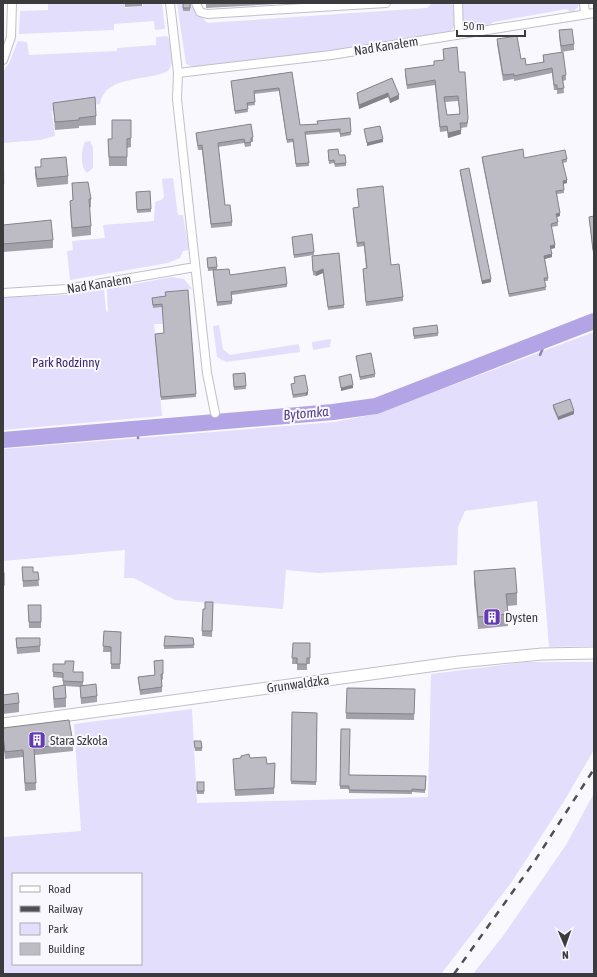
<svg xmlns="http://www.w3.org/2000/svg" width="597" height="977" font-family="'Asap Condensed',sans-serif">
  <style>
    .green { fill: #e3defb; fill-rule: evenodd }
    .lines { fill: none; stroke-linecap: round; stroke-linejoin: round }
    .stream { stroke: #8f85b3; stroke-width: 2.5 }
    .river { stroke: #b3a5e5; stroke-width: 16 }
    .minor-casing { stroke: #c1bfc9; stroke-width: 10 }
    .tertiary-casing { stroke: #c1bfc9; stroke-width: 13 }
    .minor { stroke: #fff; stroke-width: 8 }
    .tertiary { stroke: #fff; stroke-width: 11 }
    .rail { stroke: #4f4f53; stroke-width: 2.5; stroke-dasharray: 7 7; stroke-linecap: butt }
    .wall { fill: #a3a1a9; fill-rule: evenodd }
    .shaded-wall { fill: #848389 }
    .building { fill: #bdbbc4; stroke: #848389; fill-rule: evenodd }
    .labels { text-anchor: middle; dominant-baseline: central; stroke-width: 4; stroke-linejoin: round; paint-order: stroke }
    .street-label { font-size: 13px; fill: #3b3b3e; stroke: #f9f8fe }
    .park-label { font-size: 13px; fill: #402873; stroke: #f9f8fe }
    .poi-label { font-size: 13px; fill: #3b3b3e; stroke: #f9f8fe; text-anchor: start }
    .water-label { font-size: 14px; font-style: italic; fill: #533d89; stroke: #f9f8fe }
  </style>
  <rect width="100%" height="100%" fill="#f9f8fe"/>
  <g class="green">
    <polygon points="48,3 125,3 125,8 143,6 143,3 162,3 165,29 155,30 154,21 114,24 114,30 19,34 20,11 48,10"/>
    <path d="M177,3H190L207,23L427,8L432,3H450L455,7C455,17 458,28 448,32L285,58L196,68L186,64Z"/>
    <path d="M462,3H579L578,7L572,13L567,9L494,22C486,26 471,35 463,26Z"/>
    <path d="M167,36C173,43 175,64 168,71C148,82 105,74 100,104L52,111L55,136L40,140L3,143L5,184H3V72L9,63L18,41L27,42L29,55L117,51V48L156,45V37Z"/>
    <path d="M90,141L93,147V168L87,173C80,167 81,150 85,142Z"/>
    <polygon points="173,178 178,215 183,215 188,246 188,250 183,251 180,258 168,263 70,280 67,251 73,250 72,241 105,238 103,225 154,221 155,202 161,200 164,197 162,179"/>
    <polygon points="172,277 184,279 192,289 165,292 167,314 162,315 163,324 154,324 162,416 3,430 3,297 66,295 104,289 106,311 108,312 107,289"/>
    <polygon points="219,325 223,349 230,355 299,344 300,352 226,362 217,357 213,326"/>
    <polygon points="594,332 594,646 549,647 537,501 465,511 458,527 457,565 318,573 286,570 283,609 175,600 134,578 124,578 125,550 3,561 3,449 335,422 376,414"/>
    <polygon points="331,339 330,347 313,350 312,342"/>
    <path d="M526,662H594V750L564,801L511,883L441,974H3V831L4,837L81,831L74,724L192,709L197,803L428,797L431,674ZM13,874H141V964H13Z"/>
    <polygon points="594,793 594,974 473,974 503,936 566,845"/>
  </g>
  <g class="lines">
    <g class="stream">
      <polyline points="540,355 546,341"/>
      <polyline points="138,428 138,438"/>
    </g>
    <polyline class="river" points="3,440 333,412 376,406 594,321"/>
    <defs>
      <g id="minor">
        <polyline points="170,3 178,73 177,99 207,373 215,413"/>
        <polyline points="196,3 200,12 207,14 386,3"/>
        <polyline points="458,3 459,34"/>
        <polyline points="584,3 585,13"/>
        <polyline points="3,60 11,37 12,3"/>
        <polyline points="178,73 331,55 594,13"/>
        <polyline points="3,293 67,289 195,267"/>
      </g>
      <polyline id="tertiary" points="3,724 459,662 542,654 594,653"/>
    </defs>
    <use href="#minor" class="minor-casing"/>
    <use href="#tertiary" class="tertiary-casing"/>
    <use href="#minor" class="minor"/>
    <use href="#tertiary" class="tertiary"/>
    <polyline class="rail" points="454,974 534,862 594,769"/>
  </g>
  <g class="wall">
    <polygon points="125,3 142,3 142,6 125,7"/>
    <rect x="183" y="3" width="7" height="8"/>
    <polygon points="206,3 293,3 206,8"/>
    <polygon points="559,30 574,44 574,50 561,52 559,36"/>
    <polygon points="497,39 521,59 526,65 543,63 543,55 566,75 566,80 563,81 564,93 557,94 557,90 554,90 552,73 514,81 514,79 503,81 497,44"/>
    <path d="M443,49L459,72L468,122L467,127L461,128V134L448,138L447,131L440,132L435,85L407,89L405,74V69L434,65V61H444ZM458,101L460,114L447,115L445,102Z"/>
    <polygon points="292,72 300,125 317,124 317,121 351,132 351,135 340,137 340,132 305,135 309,166 296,167 293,142 287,143 279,91 254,94 255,105 247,106 248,112 235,114 231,81"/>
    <polygon points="392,78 399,99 390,103 388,97 359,109 357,97 357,93"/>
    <polygon points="53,103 96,116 96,125 79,126 79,128 55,130"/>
    <polygon points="131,120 131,147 127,148 127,166 109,166 108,139 112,139"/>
    <polygon points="196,133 253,137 253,142 251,142 251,146 245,147 244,143 218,147 225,205 232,222 232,226 211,228 202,150 198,150 196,137"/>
    <polygon points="328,150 339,155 346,163 346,166 335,167 334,163 329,164"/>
    <polygon points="482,157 567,159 567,162 563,163 567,183 563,184 564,193 557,194 560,216 557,217 558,226 551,227 555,248 551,249 552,257 545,259 548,278 548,281 544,281 546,290 509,297 482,160"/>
    <polygon points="41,159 68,176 68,184 37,187 35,175 35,167 41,167"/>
    <polygon points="460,170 491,282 482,284 460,173"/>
    <polygon points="72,183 91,199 91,207 89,208 91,226 91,235 72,237 70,209 70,201 73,200"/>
    <polygon points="357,189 391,265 403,297 403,301 366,306 363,273 363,269 366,268 364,246 357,247 353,212 353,208 359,207"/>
    <polygon points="136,192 151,209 151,212 137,213"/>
    <polygon points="594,216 594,253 593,253 589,217"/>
    <polygon points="3,225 53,240 53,248 3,252"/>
    <polygon points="292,237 314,252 314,255 294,258"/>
    <polygon points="339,253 344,308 328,310 323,273 316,276 313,275 312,256"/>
    <polygon points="207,258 217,267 217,270 208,271"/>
    <polygon points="213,270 230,275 287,284 287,287 232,295 232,304 217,306"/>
    <polygon points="165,296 196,394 196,397 161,400 155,337 164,333 162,307 153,308 152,298"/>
    <polygon points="413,328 438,333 438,336 414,339"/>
    <polygon points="356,356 375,374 375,377 360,380"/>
    <polygon points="245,373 246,389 234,390 233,374"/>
    <polygon points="294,377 308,394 306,396 293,398 291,384 295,383"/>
    <polygon points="553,405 574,414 558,420 553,408"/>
    <polygon points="22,567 33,572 38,572 39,586 23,587"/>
    <polygon points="474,571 517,593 517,605 507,606 508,626 478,629 474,583"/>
    <rect x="3" y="573" width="1" height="17"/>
    <polygon points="213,602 212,637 202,636 202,631 205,609"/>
    <polygon points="28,605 41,605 41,628 29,628"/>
    <polygon points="104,631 121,632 120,669 111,669 111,652 103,652"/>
    <polygon points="16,638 40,638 40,652 17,654"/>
    <polygon points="193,638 194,648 164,649 164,646"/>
    <polygon points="293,643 310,643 310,664 307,664 307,670 297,670 297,664 292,664"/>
    <polygon points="163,660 163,679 162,680 162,692 140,695 138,677 155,675 154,661"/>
    <polygon points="53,664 73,672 83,672 83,685 97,696 97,702 81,704 80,687 65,686 66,698 66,707 54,708 53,696 53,687 63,686 63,678 53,677"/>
    <polygon points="415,689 414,720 346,719 346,713"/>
    <polygon points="3,695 19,703 19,712 3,714"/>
    <polygon points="292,712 317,713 316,785 291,784"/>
    <polygon points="3,728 73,743 73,751 35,755 36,790 25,791 23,757 5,759 3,743"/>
    <polygon points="341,729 349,775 426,776 425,793 412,792 412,794 349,793 349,789 340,789"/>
    <polygon points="194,741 201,741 202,751 195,751"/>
    <polygon points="241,756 250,758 267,764 275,763 274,794 235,796 233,759 241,758"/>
    <rect x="197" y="782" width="7" height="12"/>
  </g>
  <g class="shaded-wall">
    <polygon points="388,93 388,97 359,109 359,105"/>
    <polygon points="399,95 399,99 390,103 390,99"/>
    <polygon points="461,130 461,134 448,138 448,133"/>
    <polygon points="383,139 383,142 367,146 367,143"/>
    <polygon points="567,180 567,183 563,184 563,181"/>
    <polygon points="560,213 560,216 556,217 556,214"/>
    <polygon points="555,245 555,248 550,249 550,246"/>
    <polygon points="552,254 552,257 544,259 544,256"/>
    <polygon points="323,269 323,273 316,276 316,272"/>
    <polygon points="491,279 491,282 482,284 482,281"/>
    <polygon points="353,385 353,388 341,391 341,388"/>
    <polygon points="308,391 308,394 306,396 306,393"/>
    <polygon points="574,411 574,414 558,420 558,417"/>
  </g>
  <g class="building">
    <rect x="183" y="3" width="7" height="5"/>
    <polygon points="572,29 574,44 561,46 559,30"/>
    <polygon points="517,36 521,59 525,58 526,65 544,62 543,55 563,52 566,75 562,76 564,88 557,89 557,85 554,85 552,68 514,76 514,74 503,75 497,39"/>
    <path d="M457,47L459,72H465L468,118L467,123H460L461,130L448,133L447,126L440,127L435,80L407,85L405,69L434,65V61L444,60L443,49ZM458,96L460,114L447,115L444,97Z"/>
    <polygon points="292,72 300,125 318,124 317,121 350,118 351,132 340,134 340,129 305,132 309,163 296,164 293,139 287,140 279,88 254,91 255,102 247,103 248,109 235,111 231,81"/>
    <polygon points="392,78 399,95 390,99 388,93 359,105 357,93"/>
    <polygon points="95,97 96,116 79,118 79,120 55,122 53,103"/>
    <polygon points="112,120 131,120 131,138 127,139 127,157 109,157 108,139 112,139"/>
    <polygon points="251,124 253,137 251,138 251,142 245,143 244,139 218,143 225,205 230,205 232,222 211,224 202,145 198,146 196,133"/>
    <polygon points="380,126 383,139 367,143 364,129"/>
    <polygon points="338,149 339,155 345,155 346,163 335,164 334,160 329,161 328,150"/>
    <polygon points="523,149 524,158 565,150 567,159 562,160 567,180 563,181 564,190 556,191 560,213 556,214 558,222 551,224 555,245 550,246 552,254 544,256 548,278 544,278 546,287 509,294 482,157"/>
    <polygon points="66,157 68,176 37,179 35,167 41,167 41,159"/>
    <polygon points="469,168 491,279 482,281 460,170"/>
    <polygon points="88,182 91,199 89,199 91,226 72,228 70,201 73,200 72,183"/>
    <polygon points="383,186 391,265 399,264 403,297 366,302 363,269 367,268 364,242 357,243 353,208 359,207 357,189"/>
    <polygon points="150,191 151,209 137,210 136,192"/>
    <polygon points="594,216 594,250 593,250 589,217"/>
    <polygon points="51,220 53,240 3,244 3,225"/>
    <polygon points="312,234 314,252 294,255 292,237"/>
    <polygon points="339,253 344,305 328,307 323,269 316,272 313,271 312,256"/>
    <polygon points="216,257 217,267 208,268 207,258"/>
    <polygon points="285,267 287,284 231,292 232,301 217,302 213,270 229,269 230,275"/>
    <polygon points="188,290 196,394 161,397 155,334 164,333 162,304 153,305 152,298 166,296 165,292"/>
    <polygon points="437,325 438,333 414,336 413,328"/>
    <polygon points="371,353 375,374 360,377 356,356"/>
    <polygon points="245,373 246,386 234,387 233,374"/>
    <polygon points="351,374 353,385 341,388 339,377"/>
    <polygon points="305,375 308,391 306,393 293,395 291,384 295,383 294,377"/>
    <polygon points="570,399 574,411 558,417 553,405"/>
    <polygon points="22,567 33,567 33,572 38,572 39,580 23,581"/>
    <polygon points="515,568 517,593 506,594 508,614 478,617 474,571"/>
    <rect x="3" y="573" width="1" height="12"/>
    <polygon points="205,602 213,602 212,631 202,631 203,609 205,609"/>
    <polygon points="28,605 41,605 41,622 29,622"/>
    <polygon points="104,631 121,632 120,664 111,664 111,647 103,646"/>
    <polygon points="165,636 193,638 194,645 164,646"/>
    <polygon points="16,638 40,638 40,646 17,648"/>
    <polygon points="293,643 310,643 310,658 307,658 307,664 297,664 297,658 292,658"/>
    <polygon points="163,660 163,674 161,674 162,687 140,690 138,677 155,675 154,661"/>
    <polygon points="65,661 74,661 73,672 83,672 83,682 63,681 63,673 53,672 53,664 65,664"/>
    <polygon points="96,684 97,696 81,698 80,686"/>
    <polygon points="65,685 66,698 54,699 53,687"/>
    <polygon points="347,688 415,689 414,714 346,713"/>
    <polygon points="18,693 19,703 3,705 3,695"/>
    <polygon points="292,712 317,713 316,782 291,781"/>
    <polygon points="69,720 73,743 34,748 36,783 25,783 23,750 5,752 3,736 3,728"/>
    <polygon points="341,729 350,729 349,775 426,776 425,790 412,789 412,791 349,790 349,786 340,786"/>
    <polygon points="194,741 201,741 202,748 195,748"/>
    <polygon points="249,754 250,758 266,757 267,764 275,763 274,788 235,790 233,759 241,758 241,756"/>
    <rect x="197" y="782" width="7" height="9"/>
  </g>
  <defs>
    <symbol id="building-square" viewBox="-11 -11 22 22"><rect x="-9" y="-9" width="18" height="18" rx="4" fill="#633ab2" stroke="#f9f8fe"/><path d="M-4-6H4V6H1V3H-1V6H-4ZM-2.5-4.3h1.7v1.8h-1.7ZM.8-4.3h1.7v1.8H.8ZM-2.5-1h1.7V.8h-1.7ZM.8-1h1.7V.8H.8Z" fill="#fff"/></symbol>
  </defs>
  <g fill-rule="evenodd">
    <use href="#building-square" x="482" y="607" width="20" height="20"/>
    <use href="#building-square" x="27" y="730" width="20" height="20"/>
  </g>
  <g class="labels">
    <g class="street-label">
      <text transform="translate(386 46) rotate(-9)">Nad Kanałem</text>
      <text transform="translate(99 284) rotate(-9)">Nad Kanałem</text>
      <text transform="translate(298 684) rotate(-8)">Grunwaldzka</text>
    </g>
    <g class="park-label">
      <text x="66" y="362">Park Rodzinny</text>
    </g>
    <g class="poi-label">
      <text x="505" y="617">Dysten</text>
      <text x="50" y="740">Stara Szkoła</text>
    </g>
    <g class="water-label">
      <text transform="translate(306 413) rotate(-5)">Bytomka</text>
    </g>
  </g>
  <rect width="597" height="977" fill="none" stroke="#3b3b3e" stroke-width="8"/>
  <rect x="12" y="873" width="130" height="92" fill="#f9f8fe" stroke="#adacb1"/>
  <rect x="20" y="886" width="20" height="6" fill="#ffffff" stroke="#adacb1"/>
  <text x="48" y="893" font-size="12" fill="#3b3b3e">Road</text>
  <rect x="20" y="906" width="20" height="6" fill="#4f4f53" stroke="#adacb1"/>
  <text x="48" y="913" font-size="12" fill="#3b3b3e">Railway</text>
  <rect x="20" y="923" width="20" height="12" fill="#e3defb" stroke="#adacb1"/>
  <text x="48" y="933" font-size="12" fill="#3b3b3e">Park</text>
  <rect x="20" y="943" width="20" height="12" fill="#bdbbc4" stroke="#adacb1"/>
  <text x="48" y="953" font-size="12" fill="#3b3b3e">Building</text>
  <g transform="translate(565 945) rotate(178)" stroke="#f9f8fe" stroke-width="3" paint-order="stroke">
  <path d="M0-3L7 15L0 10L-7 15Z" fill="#3b3b3e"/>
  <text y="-6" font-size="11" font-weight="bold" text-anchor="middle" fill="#3b3b3e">N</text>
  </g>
  <path d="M457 30v6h68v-6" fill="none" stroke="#3b3b3e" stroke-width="2"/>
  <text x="463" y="30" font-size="12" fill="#3b3b3e" stroke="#f9f8fe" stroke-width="3" paint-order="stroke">50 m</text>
</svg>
